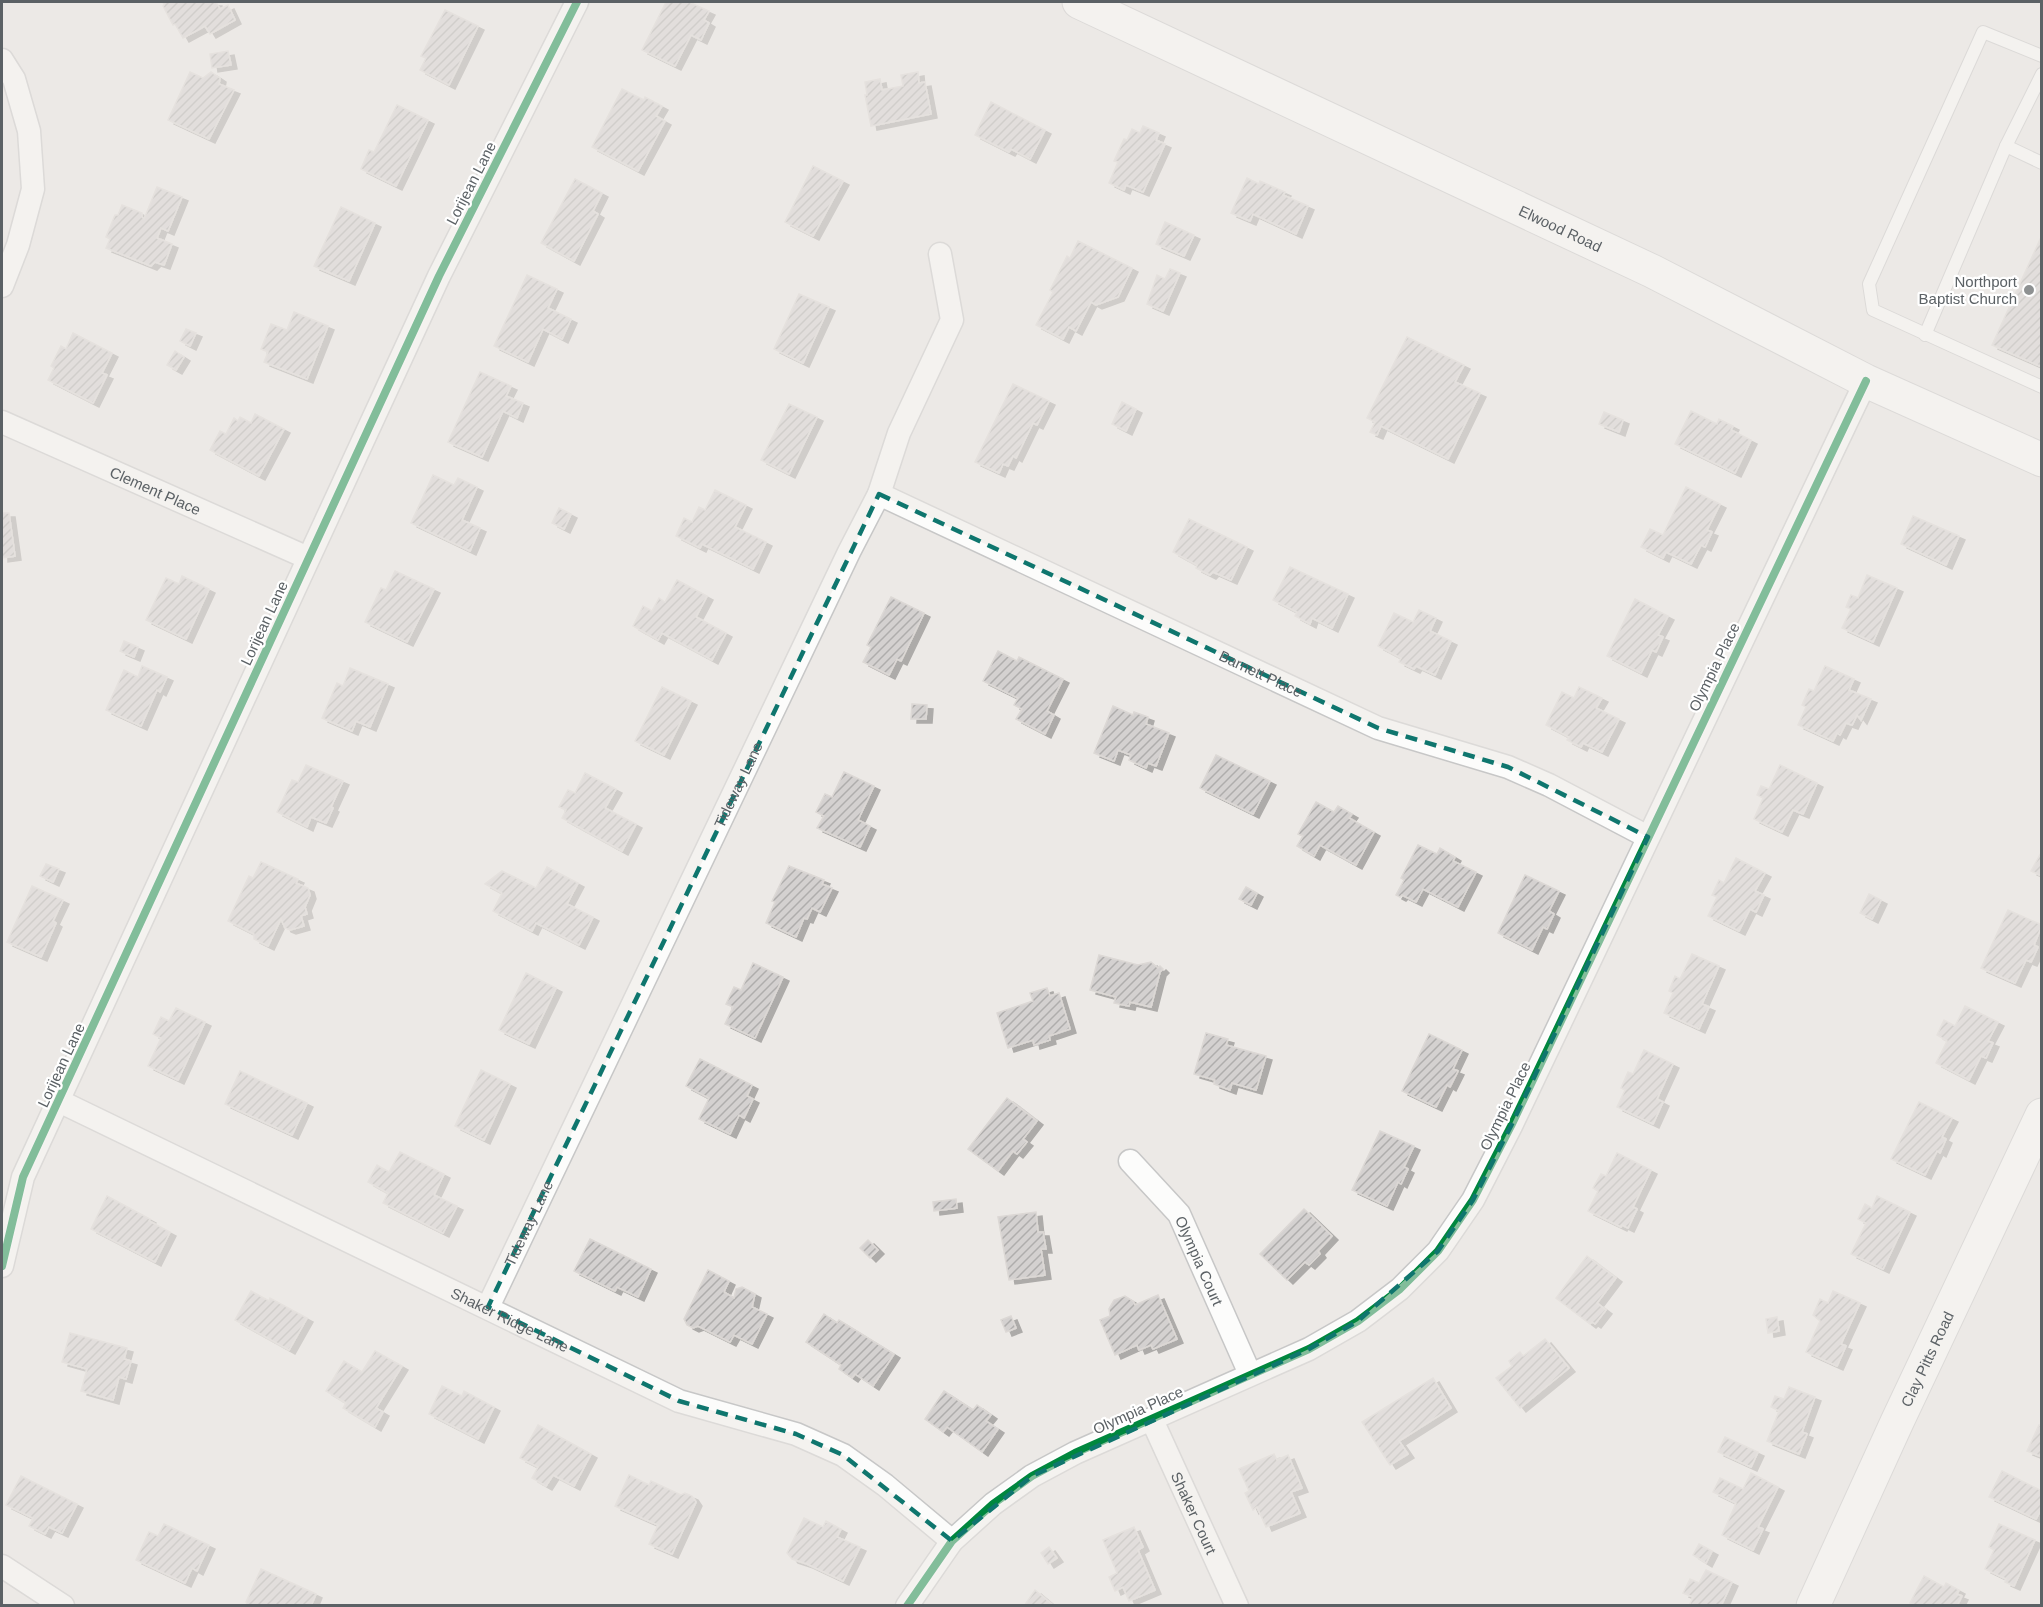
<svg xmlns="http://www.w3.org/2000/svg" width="2043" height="1607" font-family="Helvetica,sans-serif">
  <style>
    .building { fill: url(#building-hatch); stroke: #dcd8d5; stroke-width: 1.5; filter: url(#shadow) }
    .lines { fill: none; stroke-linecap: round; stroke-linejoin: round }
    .lane-casing { stroke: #c7c7c7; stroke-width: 14 }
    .street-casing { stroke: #c7c7c7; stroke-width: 25 }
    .secondary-casing { stroke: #c8c8c8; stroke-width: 35 }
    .lane { stroke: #fcfcfb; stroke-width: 12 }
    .street { stroke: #fcfcfb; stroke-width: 22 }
    .secondary { stroke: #fcfcfb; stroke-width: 33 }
    .cycleway-casing { stroke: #fff; stroke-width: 11 }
    .cycleway { stroke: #00873e; stroke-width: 8 }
    .marked { fill: none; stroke: #0f766e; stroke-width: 4.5; stroke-dasharray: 12 8; stroke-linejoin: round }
    .poi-dot { fill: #8e9192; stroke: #fff; stroke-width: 2 }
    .labels { text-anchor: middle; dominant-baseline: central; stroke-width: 4.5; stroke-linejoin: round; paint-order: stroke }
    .street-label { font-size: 15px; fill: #5b6165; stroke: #fff }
    .poi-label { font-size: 15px; fill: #5b6165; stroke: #fff; text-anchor: end }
  </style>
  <defs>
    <pattern id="building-hatch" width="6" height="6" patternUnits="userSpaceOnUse" patternTransform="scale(1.5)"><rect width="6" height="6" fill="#d4d1d0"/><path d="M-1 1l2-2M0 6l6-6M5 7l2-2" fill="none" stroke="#afadac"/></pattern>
    <filter id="shadow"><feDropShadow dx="6" dy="4" stdDeviation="0" flood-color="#0004"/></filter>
  </defs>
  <rect width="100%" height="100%" fill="#ece9e6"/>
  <g class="building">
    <polygon points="163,2 216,2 220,9 228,5 235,20 210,34 205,26 183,38 175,24 173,25 163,6 164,5"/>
    <polygon points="666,2 689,2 709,11 704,20 709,23 701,40 691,35 675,66 642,50"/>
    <polygon points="445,10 478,26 449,85 420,70 426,58 421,56"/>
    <polygon points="228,51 231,65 212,68 210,54"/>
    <polygon points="190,72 203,78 211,72 220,78 219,84 234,90 209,139 168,120"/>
    <polygon points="918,72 919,83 925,82 931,114 871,126 865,95 867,95 865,82 880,79 882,90 903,86 901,75"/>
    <polygon points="622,89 644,100 645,97 662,106 656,116 665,121 638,171 592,147"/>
    <polygon points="991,102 1045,130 1030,159 1011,149 1009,152 975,135"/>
    <polygon points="397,105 428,120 396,186 361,169 369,150 374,152"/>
    <polygon points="1143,126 1159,133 1156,140 1165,144 1143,192 1126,185 1124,190 1109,183 1118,162 1114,161 1124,139 1127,140 1132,129 1140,133"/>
    <polygon points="813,166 843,181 813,236 785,222"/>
    <polygon points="1247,178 1259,184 1260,181 1285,192 1283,195 1308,206 1296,234 1253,214 1250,221 1231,213"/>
    <polygon points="575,179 602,193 593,211 598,214 574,261 541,243"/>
    <polygon points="157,187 182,197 168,231 161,228 157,238 172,244 164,265 155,262 151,266 106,248 110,239 106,237 115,215 118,215 122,205 142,213 142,217 144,219"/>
    <polygon points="341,207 375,223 349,281 314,266"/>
    <polygon points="1165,222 1194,235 1184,256 1156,244"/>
    <polygon points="2042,235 2042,367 1992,345"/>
    <polygon points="1078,241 1132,268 1118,297 1096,305 1091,302 1076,331 1069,327 1063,339 1036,325 1053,292 1050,290 1067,256 1070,258"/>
    <polygon points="1170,269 1180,273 1163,311 1147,304 1157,275 1165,279"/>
    <polygon points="527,275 557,289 548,308 571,319 562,339 543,329 528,362 494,346"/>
    <polygon points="799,294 829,307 803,363 774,349"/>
    <polygon points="294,312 328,326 307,379 264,362 268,352 261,349 271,324 287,330"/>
    <polygon points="186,329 196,333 190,346 180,341"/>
    <polygon points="73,333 112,353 102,373 107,375 93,403 48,380 54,368 51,366 61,346 66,349"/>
    <polygon points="1407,337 1464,365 1455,382 1480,393 1448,459 1381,426 1377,435 1370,432 1375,422 1367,418"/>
    <polygon points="175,351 184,357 176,370 167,365"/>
    <polygon points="480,372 511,386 506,396 523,403 517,418 503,411 482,457 448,442"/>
    <polygon points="1013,384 1049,401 1037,425 1033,423 1016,458 1013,456 1008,466 1003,464 999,473 975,462"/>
    <polygon points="1122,402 1136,409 1126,431 1112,424"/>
    <polygon points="789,404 817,417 789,474 761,460"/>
    <polygon points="1691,411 1717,424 1719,419 1733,426 1731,430 1751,440 1735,473 1675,444"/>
    <polygon points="1604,412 1623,420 1619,432 1599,424"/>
    <polygon points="255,414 284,429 259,476 210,450 220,431 226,434 234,418 238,421 240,417 251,423"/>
    <polygon points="433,475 454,485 458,478 477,487 462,520 480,528 470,551 411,523"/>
    <polygon points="1686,487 1720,504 1707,530 1712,532 1705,547 1701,545 1691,564 1666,552 1663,558 1641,547 1650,529 1663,535"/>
    <polygon points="715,490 746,505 735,527 766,542 753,569 702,544 700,548 676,536 684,518 692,522 699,507 705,510"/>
    <polygon points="559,508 571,514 564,529 552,523"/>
    <polygon points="2,513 9,513 15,556 2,558"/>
    <polygon points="1913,516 1959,536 1946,565 1901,544"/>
    <polygon points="1189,519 1247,547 1231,580 1213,572 1210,575 1196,568 1197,565 1173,552"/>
    <polygon points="1290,567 1348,594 1332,628 1312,618 1310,624 1295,616 1297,612 1273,600"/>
    <polygon points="395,571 434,589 407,642 365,622 381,588 386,590"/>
    <polygon points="1867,575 1897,588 1873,642 1842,628 1851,609 1846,607 1851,595 1858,598"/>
    <polygon points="182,576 209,589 186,639 146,620 166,578 179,584"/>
    <polygon points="677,580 707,596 696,617 726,633 712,660 662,633 658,640 633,626 643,606 652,611 659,598 665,602"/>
    <polygon points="891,597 924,613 901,661 897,659 889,675 863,662 871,647 867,645"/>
    <polygon points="1635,599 1668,616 1658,635 1663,637 1656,652 1652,650 1641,673 1607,656"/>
    <polygon points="1419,610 1436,618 1430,631 1451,641 1435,675 1416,666 1414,669 1399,662 1401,658 1378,646 1394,613 1413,622"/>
    <polygon points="124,641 138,647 134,657 120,651"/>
    <polygon points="998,651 1017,661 1019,657 1063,679 1047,711 1054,715 1045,734 1016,719 1022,709 1014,705 1018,698 983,681"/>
    <polygon points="142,666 167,677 160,692 157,690 141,726 106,710 124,670 138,677"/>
    <polygon points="1825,666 1854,679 1849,690 1871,699 1861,720 1857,715 1852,725 1846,723 1840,735 1837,733 1833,741 1798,725 1806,707 1802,705 1809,689 1814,691"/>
    <polygon points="350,668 388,684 370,727 356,721 352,731 322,718 337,683 343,686"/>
    <polygon points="662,687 691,701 664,755 635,741"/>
    <polygon points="1579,687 1602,698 1596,708 1619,719 1602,752 1583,743 1581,747 1567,740 1569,737 1546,725 1562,692 1574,698"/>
    <polygon points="912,704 927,705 926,719 911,719"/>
    <polygon points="1113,706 1133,715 1134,712 1148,717 1146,724 1169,733 1156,766 1148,763 1146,768 1129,760 1131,755 1118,750 1114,761 1094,753"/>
    <polygon points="1216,755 1270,781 1253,814 1200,788"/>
    <polygon points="306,765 343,781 331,807 333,808 326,823 311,817 307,827 277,812 292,780 298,782"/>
    <polygon points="1780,765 1817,783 1803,814 1793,810 1782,832 1754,819 1763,798 1757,795 1761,786 1769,789"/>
    <polygon points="844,772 874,786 858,820 870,826 860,847 817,828 824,816 816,812 825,794 832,797"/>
    <polygon points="585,773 616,789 605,808 636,824 622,851 562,818 566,810 559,807 568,790 575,793"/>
    <polygon points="1316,802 1334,812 1338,806 1352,814 1349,818 1374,832 1356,865 1320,845 1314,856 1297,846 1303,836 1298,834"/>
    <polygon points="1418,845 1437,854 1440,848 1455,857 1453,861 1476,872 1458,907 1423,889 1416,902 1402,895 1400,897 1396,895 1404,880 1401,878"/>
    <polygon points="2042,851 2042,876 2031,871"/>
    <polygon points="1736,858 1765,873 1755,891 1764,895 1756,912 1750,909 1739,931 1708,916 1717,897 1712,895 1719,880 1724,883"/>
    <polygon points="261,862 298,879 296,883 308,888 310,895 305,907 307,914 301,916 304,926 290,930 285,928 281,919 268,946 254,939 254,934 228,921 249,876 253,878"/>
    <polygon points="46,864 59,869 53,882 40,876"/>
    <polygon points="789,866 824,880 822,884 832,888 820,912 812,908 807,919 804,918 796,937 766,923 775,902 772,901"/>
    <polygon points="547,867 578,883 567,904 593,917 579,945 536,923 532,931 493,911 502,893 485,884 502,871 536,888"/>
    <polygon points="1525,875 1559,891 1549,911 1554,914 1547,929 1543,927 1532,950 1498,933"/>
    <polygon points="32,886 63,900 53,921 56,923 41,957 7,942"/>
    <polygon points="1246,887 1257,893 1251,905 1239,899"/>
    <polygon points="1869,894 1881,900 1872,919 1860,913"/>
    <polygon points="2008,910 2042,925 2034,945 2038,947 2031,962 2026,960 2015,983 1981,968"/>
    <polygon points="1692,954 1719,966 1702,1004 1709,1007 1699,1029 1664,1013 1673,993 1669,991 1675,976 1680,979"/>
    <polygon points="1099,955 1138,965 1151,962 1158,968 1160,966 1163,969 1160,972 1151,1007 1130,1002 1129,1006 1114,1003 1116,997 1090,990"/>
    <polygon points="753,963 783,977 755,1038 725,1024 733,1007 726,1004 734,987 741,990"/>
    <polygon points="526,973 556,988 529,1044 499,1030"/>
    <polygon points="1047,988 1050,996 1059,993 1070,1029 1049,1036 1050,1040 1034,1045 1033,1040 1008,1048 997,1013 1033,1001 1030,993"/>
    <polygon points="1965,1006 1998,1022 1988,1041 1993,1043 1986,1058 1981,1056 1969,1080 1936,1063 1947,1041 1937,1035 1944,1020 1955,1026"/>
    <polygon points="176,1008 205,1022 178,1080 148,1066 161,1038 153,1034 161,1017 169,1021"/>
    <polygon points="1206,1033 1228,1039 1226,1045 1266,1056 1256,1090 1232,1083 1230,1090 1214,1084 1215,1080 1194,1074"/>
    <polygon points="1429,1034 1462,1050 1453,1069 1458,1071 1450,1087 1447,1085 1436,1107 1402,1091"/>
    <polygon points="1644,1050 1673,1064 1657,1099 1663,1102 1653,1124 1617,1107 1625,1090 1621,1088 1628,1072 1633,1074"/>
    <polygon points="700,1059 752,1085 747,1096 753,1099 744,1118 739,1115 730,1134 699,1119 709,1098 686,1086"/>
    <polygon points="481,1070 510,1084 484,1140 455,1126"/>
    <polygon points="240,1071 307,1103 292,1135 225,1104"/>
    <polygon points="1007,1098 1037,1121 1023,1139 1027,1142 1017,1154 1013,1151 998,1171 968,1149"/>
    <polygon points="1919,1102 1952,1118 1942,1137 1946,1139 1940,1153 1937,1151 1925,1175 1891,1159"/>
    <polygon points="1380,1131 1414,1146 1404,1167 1408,1169 1401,1184 1398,1182 1387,1206 1352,1190"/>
    <polygon points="400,1152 444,1174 434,1195 457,1206 443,1233 383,1203 388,1193 368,1182 377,1165 389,1172"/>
    <polygon points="1617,1153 1651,1170 1633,1207 1637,1209 1628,1228 1622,1225 1621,1227 1588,1211 1598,1191 1593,1188 1601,1174 1606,1176"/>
    <polygon points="107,1196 150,1219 149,1221 170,1232 155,1262 91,1229"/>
    <polygon points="1877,1196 1910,1212 1883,1269 1851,1254 1866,1223 1858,1219 1865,1204 1872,1208"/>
    <polygon points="956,1199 957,1208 934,1211 933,1202"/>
    <polygon points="1304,1209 1332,1236 1318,1251 1320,1254 1309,1265 1305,1262 1287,1280 1260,1254"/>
    <polygon points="1036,1212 1038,1232 1043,1232 1046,1249 1041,1249 1045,1275 1009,1280 998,1217"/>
    <polygon points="590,1239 651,1269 638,1297 617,1287 615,1291 574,1271"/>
    <polygon points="868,1240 878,1250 870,1258 860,1248"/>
    <polygon points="1587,1256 1616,1278 1597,1303 1606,1310 1595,1324 1592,1322 1590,1324 1556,1298"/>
    <polygon points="708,1270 729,1281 724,1292 734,1298 736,1289 742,1287 755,1294 752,1307 767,1314 752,1344 734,1335 730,1342 698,1326 693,1328 687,1325 684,1319"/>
    <polygon points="251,1291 269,1301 270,1298 307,1318 289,1350 235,1320"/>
    <polygon points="1833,1291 1860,1303 1841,1344 1846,1346 1837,1366 1806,1352 1820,1321 1813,1315 1820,1299 1828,1303"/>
    <polygon points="1158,1295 1177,1339 1153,1349 1151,1345 1139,1350 1137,1345 1115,1355 1100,1320 1110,1316 1109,1309 1114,1300 1125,1296 1133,1301 1135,1305"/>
    <polygon points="824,1314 837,1323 839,1320 894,1354 873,1386 855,1374 852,1378 839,1369 841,1365 806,1342"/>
    <polygon points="1011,1316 1016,1328 1006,1332 1001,1320"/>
    <polygon points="1777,1317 1779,1331 1768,1333 1766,1319"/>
    <polygon points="70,1333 127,1348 124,1359 131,1361 126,1379 119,1377 113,1400 81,1391 87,1369 62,1362"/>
    <polygon points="1545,1339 1569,1368 1520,1408 1496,1378 1512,1366 1509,1361 1520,1352 1523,1356"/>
    <polygon points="375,1351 402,1366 376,1408 383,1412 375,1427 343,1408 346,1403 326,1391 344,1361 362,1372"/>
    <polygon points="1433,1378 1451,1408 1399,1441 1408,1454 1390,1465 1362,1422"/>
    <polygon points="442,1386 462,1396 464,1391 494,1407 478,1439 429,1414"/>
    <polygon points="1789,1387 1815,1397 1802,1432 1807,1434 1799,1454 1767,1441 1779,1411 1771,1407 1775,1396 1784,1399"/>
    <polygon points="944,1391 973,1410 977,1405 991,1415 986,1421 998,1429 982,1452 947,1427 943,1432 925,1419"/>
    <polygon points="538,1425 591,1454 574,1486 553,1475 546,1486 532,1478 538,1467 520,1458"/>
    <polygon points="2039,1425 2042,1426 2042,1457 2027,1451"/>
    <polygon points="1725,1437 1758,1452 1751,1467 1718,1452"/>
    <polygon points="1274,1454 1277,1460 1288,1455 1302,1488 1291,1492 1300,1513 1266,1527 1257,1507 1253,1510 1245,1493 1249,1491 1239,1469"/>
    <polygon points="2002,1471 2042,1491 2042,1508 2036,1519 1989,1497"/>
    <polygon points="1751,1473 1778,1487 1758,1527 1763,1529 1753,1550 1722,1535 1736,1503 1713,1492 1720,1478 1743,1489"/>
    <polygon points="629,1475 649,1485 651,1481 681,1495 685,1493 692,1496 696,1502 672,1554 649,1544 658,1525 615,1506"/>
    <polygon points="21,1476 77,1504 62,1533 49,1527 45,1534 29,1526 33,1518 6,1505"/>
    <polygon points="804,1518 823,1527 826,1521 841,1529 837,1537 860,1547 843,1581 807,1564 792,1559 787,1553"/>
    <polygon points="164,1524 209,1545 197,1571 192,1568 185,1583 136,1560 149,1532 158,1536"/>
    <polygon points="1999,1524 2035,1540 2014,1586 2005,1582 2006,1579 1985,1569 1994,1550 1989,1547"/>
    <polygon points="1134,1527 1143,1547 1138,1550 1155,1590 1129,1601 1123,1587 1115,1591 1109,1577 1117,1573 1103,1540"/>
    <polygon points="1699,1544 1712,1551 1706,1563 1693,1555"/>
    <polygon points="1049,1547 1057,1558 1048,1564 1041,1553"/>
    <polygon points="261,1569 316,1594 311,1606 248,1606 246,1602"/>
    <polygon points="1706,1570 1732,1582 1721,1606 1689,1606 1693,1597 1683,1593 1690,1579 1699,1583"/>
    <polygon points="1924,1576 1944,1587 1946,1583 1959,1590 1957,1594 1962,1596 1957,1606 1915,1606 1910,1603"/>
    <polygon points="1035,1590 1054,1606 1024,1606"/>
  </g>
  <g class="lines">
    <defs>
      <g id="lane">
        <polyline points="2042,56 1983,32 1869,284 1873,310 2042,387"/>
        <polyline points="2006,146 2042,163"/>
        <polyline points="1925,335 2006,146 2042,74"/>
      </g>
      <g id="street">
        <polyline points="2,60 14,79 29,131 33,189 18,245 2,286"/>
        <path id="s1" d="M2,422L308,558"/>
        <path id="s2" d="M879,494L1378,728L1508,767L1549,785L1648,837"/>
        <path id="s3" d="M59,1101L679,1401L796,1434L843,1455L885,1485L952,1541"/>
        <path id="s4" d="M1130,1161L1179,1214L1250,1374"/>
        <polyline points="2,1266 23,1177 439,276 577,2"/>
        <path id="s5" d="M488,1307L849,552L879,494L899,433L952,320L940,254"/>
        <path id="s6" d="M1152,1420L1237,1606"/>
        <polyline points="2,1566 63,1606"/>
        <polyline points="907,1606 952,1541 993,1504 1032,1476 1075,1453 1309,1349 1358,1321 1400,1289 1438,1251 1473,1200 1511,1126 1866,381"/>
      </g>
      <g id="secondary">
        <path id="s7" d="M1079,2L1652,271L1866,381L2042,460"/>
        <path id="s8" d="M1813,1606L1897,1422L2042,1115"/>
      </g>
    </defs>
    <use href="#lane" class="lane-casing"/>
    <use href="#street" class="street-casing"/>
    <use href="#secondary" class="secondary-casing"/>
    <use href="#lane" class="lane"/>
    <use href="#street" class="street"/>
    <use href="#secondary" class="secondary"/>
    <defs>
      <g id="cycleway">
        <polyline points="2,1266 23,1177 439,276 577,2"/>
        <polyline points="907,1606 952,1541 993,1504 1032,1476 1075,1453 1309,1349 1358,1321 1400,1289 1438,1251 1473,1200 1511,1126 1866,381"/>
      </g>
    </defs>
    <use href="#cycleway" class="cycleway-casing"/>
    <use href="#cycleway" class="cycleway"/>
  </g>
  <path d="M0 0H2043V1607H0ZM879,494L1378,728L1508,767L1648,837L1511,1126L1473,1200L1438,1251L1358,1321L1309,1349L1032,1476L952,1541L843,1455L796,1434L679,1401L488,1307Z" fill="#ece9e6" fill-opacity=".55" fill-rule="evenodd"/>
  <path class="marked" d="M879,494L1378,728L1508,767L1648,837L1511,1126L1473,1200L1438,1251L1358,1321L1309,1349L1032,1476L952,1541L843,1455L796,1434L679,1401L488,1307Z"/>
  <circle class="poi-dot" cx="2029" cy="290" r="6"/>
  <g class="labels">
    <g class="street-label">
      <text transform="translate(471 183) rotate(-63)">Lorijean Lane</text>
      <text stroke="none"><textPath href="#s7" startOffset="532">Elwood Road</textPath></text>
      <text stroke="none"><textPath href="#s1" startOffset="168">Clement Place</textPath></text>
      <text transform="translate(264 623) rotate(-65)">Lorijean Lane</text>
      <text transform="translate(1714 667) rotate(-64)">Olympia Place</text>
      <text stroke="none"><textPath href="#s2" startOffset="422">Barnett Place</textPath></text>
      <text stroke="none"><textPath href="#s5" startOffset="579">Tideway Lane</textPath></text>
      <text transform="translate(61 1065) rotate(-65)">Lorijean Lane</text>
      <text transform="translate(1505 1106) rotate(-64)">Olympia Place</text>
      <text stroke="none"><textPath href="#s5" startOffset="93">Tideway Lane</textPath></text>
      <text stroke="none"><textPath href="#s4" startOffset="123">Olympia Court</textPath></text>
      <text stroke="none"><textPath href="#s3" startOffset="501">Shaker Ridge Lane</textPath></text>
      <text stroke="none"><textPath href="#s8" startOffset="272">Clay Pitts Road</textPath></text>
      <text transform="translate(1138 1410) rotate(-24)">Olympia Place</text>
      <text stroke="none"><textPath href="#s6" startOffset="102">Shaker Court</textPath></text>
    </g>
    <g class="poi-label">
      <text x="2017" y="281">Northport<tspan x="2017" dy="17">Baptist Church</tspan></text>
    </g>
  </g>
  <rect width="2043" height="1607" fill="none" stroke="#5b6165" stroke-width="6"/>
</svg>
